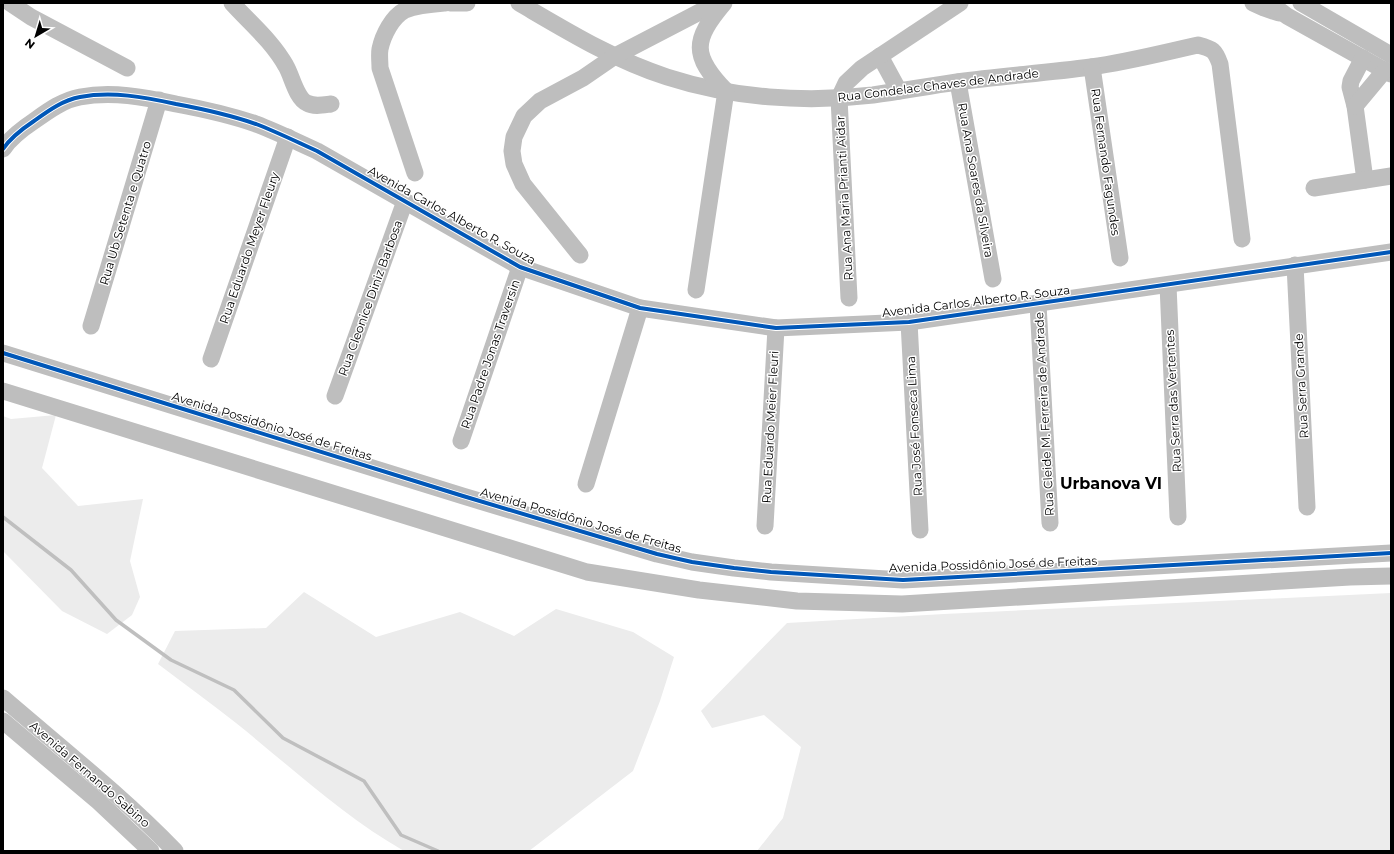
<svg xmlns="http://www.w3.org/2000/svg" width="1394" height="854" font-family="Montserrat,sans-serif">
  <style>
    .green { fill: #ececec }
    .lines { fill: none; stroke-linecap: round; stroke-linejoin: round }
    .stream { stroke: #bfbfbf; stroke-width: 3.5 }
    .minor { stroke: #bebebe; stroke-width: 17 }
    .cycleway-casing { stroke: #fff; stroke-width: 6 }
    .cycleway { stroke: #0057b8; stroke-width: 4 }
    .labels { text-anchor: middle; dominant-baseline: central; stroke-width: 3; stroke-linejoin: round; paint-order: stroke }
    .street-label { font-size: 12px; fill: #000; stroke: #fff }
    .district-label { font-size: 16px; font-weight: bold; fill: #000; stroke: #fff }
  </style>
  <rect width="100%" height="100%" fill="#fff"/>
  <g class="green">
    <polygon points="56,415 42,468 78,506 143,499 130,561 140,597 132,615 107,634 62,611 3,551 3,416 11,419"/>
    <path d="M304,592L376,637L460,612L514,636L556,609L633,632L674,657L660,701L633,771L529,851H404C343,816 291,767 236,723C211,703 184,684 158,664L175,631L266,628Z"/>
    <polygon points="1391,593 1391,851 757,851 783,818 801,747 764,715 712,728 701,711 787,623 944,614"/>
  </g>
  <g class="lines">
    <polyline class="stream" points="3,517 71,570 116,620 171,660 234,690 283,738 364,781 401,835 438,851"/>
    <g class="minor">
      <polyline points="10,3 31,17 127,68"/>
      <path d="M232,3C251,24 272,41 286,66C292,76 296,98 307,103C314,107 323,105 331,104"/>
      <polyline points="450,3 467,3"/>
      <path d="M519,3C567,31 614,60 667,77C732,98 805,103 873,95C901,91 929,86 957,82C1002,76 1046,73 1091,67C1127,62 1162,53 1198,45C1213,49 1215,50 1220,64L1242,239"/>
      <polyline points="1253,3 1264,8 1279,13"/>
      <polyline points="1270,3 1287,16 1391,74"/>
      <polyline points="1301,3 1391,55"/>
      <polyline points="880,56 899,91"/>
      <polyline points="1363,58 1351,81 1350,87 1355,106 1365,180"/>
      <polyline points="1092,67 1120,258"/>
      <polyline points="958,82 993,279"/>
      <polyline points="1355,106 1385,70"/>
      <path d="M3,149C11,137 22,129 34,121C48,111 63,100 80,97C112,91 144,97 176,104C203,109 230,115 256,124C277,132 297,142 317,151L520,267L640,308L776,328L909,322L1391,252"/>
      <path d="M415,173L380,68C380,62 379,55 380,49C383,35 392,17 405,10C418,5 432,4 445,3"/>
      <polyline points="1314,188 1391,176"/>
      <polyline points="580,255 523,184 514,164 512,151 514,137 524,116 540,101 583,78 615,56 717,3"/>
      <polyline points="1295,265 1307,507"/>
      <polyline points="1168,285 1178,517"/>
      <path d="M696,290L726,91C691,55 693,40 724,3"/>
      <polyline points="849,298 839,98 846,83 862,68 960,3"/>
      <polyline points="1038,304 1050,523"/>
      <polyline points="909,322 920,530"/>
      <polyline points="91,326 159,100"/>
      <polyline points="3,353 463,496 657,554 692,562 734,568 771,572 903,580 1391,553"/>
      <polyline points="211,359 288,137"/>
      <polyline points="3,391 587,572 699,590 797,601 902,604 1350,577 1391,576"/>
      <polyline points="335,396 405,201"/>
      <polyline points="461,441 520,267"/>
      <polyline points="586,484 640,308"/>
      <polyline points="765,526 776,328"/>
      <path d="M3,698C61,748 122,796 175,851"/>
      <polyline points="3,721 99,802 151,851"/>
    </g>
    <defs>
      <g id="cycleway">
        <path d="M3,149C11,137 22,129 34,121C48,111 63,100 80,97C112,91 144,97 176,104C203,109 230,115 256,124C277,132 297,142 317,151L520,267L640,308L776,328L909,322L1391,252"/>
        <polyline points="3,353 463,496 657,554 692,562 734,568 771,572 903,580 1391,553"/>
      </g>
    </defs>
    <use href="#cycleway" class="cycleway-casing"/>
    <use href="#cycleway" class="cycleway"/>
  </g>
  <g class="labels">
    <g class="street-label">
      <text transform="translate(938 85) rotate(-7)">Rua Condelac Chaves de Andrade</text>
      <text transform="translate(1106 162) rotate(82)">Rua Fernando Fagundes</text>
      <text transform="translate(976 180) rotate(80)">Rua Ana Soares da Silveira</text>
      <text transform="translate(844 198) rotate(-93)">Rua Ana Maria Prianti Aidar</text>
      <text transform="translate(125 213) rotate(-73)">Rua Ub Setenta e Quatro</text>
      <text transform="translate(452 215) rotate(29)">Avenida Carlos Alberto R. Souza</text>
      <text transform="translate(249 248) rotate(-71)">Rua Eduardo Meyer Fleury</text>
      <text transform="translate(370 298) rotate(-70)">Rua Cleonice Diniz Barbosa</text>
      <text transform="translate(976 301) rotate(-7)">Avenida Carlos Alberto R. Souza</text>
      <text transform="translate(490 354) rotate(-71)">Rua Padre Jonas Traversin</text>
      <text transform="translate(1301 386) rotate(-93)">Rua Serra Grande</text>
      <text transform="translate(1173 401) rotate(-93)">Rua Serra das Vertentes</text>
      <text transform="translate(1044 414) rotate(-93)">Rua Cleide M. Ferreira de Andrade</text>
      <text transform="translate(272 426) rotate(17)">Avenida Possidônio José de Freitas</text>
      <text transform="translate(914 426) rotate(-93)">Rua José Fonseca Lima</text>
      <text transform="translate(770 427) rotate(-87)">Rua Eduardo Meier Fleuri</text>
      <text transform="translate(581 520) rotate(16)">Avenida Possidônio José de Freitas</text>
      <text transform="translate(993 564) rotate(-2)">Avenida Possidônio José de Freitas</text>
      <text transform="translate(90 774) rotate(41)">Avenida Fernando Sabino</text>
    </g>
    <g class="district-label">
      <text x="1111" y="483">Urbanova VI</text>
    </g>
  </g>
  <rect width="1394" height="854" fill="none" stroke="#000000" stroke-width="8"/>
  <g transform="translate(36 36) rotate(218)" stroke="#ffffff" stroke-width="3" paint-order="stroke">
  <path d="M0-3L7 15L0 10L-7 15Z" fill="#000000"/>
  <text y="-6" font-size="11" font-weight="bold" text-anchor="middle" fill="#000000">N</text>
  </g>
</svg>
